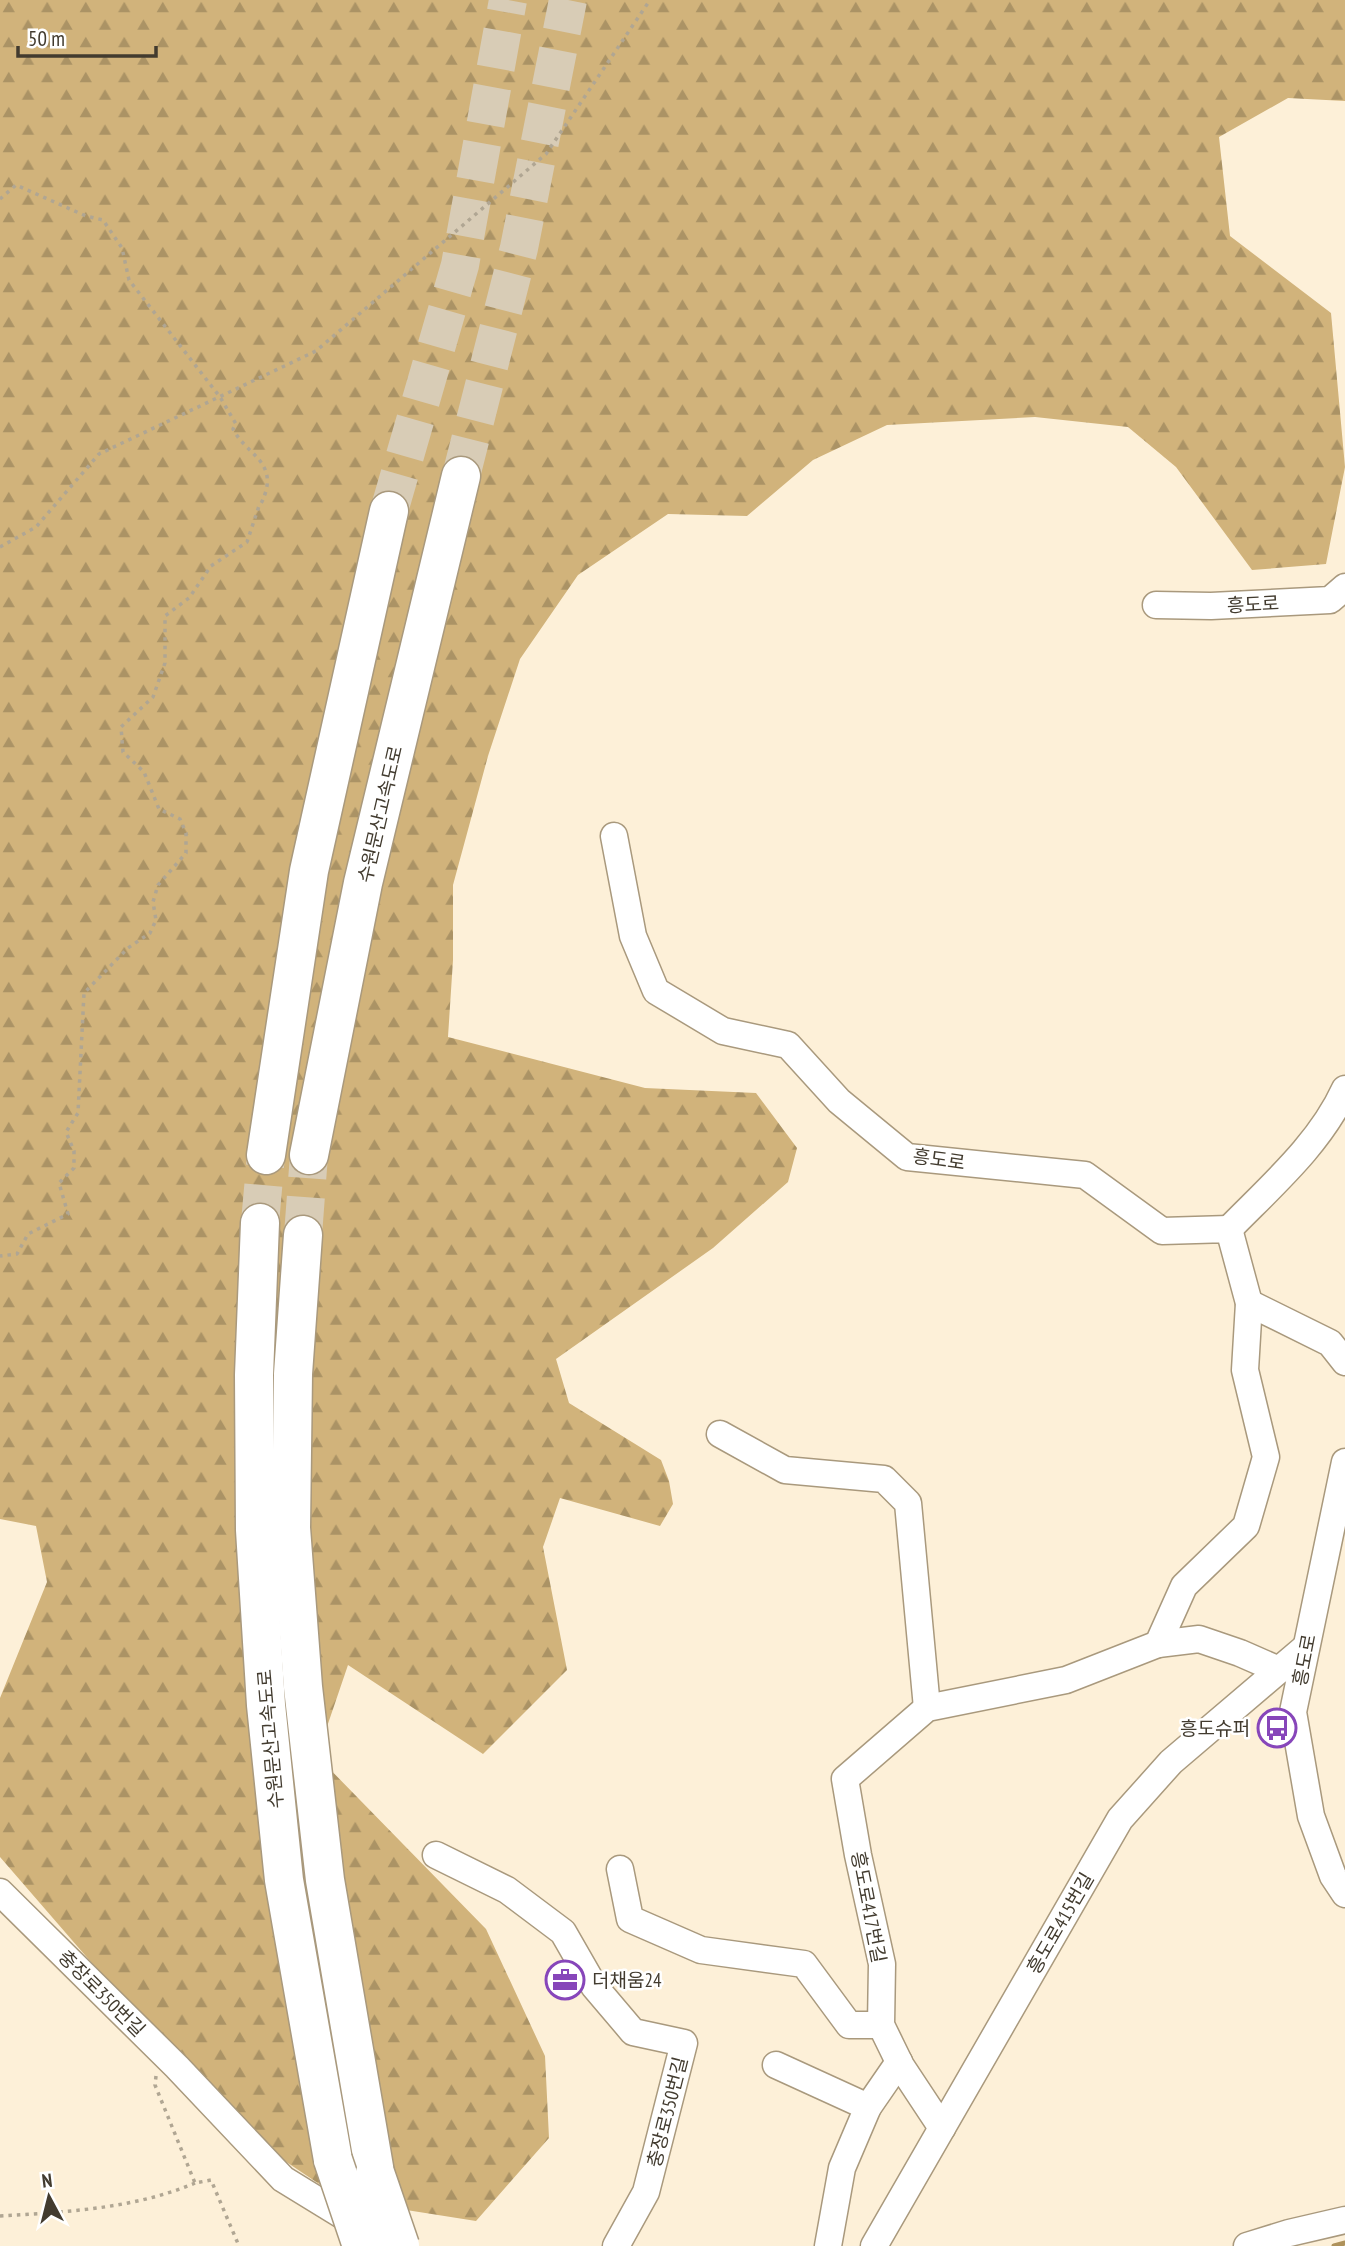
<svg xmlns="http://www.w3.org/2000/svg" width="1345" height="2246" font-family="'PT Sans Narrow','Noto Sans KR',sans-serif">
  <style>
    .forest { fill: url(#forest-firs) }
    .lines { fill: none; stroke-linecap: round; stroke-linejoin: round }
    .stream { stroke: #af925b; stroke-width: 5 }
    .highway-tunnel { stroke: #d8ccb6; stroke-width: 38; stroke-dasharray: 38 19; stroke-linecap: butt }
    .minor-casing { stroke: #a9997d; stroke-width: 29 }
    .highway-casing { stroke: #a9997d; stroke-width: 41 }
    .path { stroke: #b0a693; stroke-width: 3.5; stroke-dasharray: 3.5 5; stroke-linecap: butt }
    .minor { stroke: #fff; stroke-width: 26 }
    .highway { stroke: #fff; stroke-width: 38 }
    .highway-bridge-casing { stroke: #a9997d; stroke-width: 41; stroke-linecap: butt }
    .highway-bridge { stroke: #fff; stroke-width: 38 }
    .labels { text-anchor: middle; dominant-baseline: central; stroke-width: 5; stroke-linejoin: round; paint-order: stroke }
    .street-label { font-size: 19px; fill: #423b2f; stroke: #fff }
    .poi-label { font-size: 19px; fill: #423b2f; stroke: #fff; text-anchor: end }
  </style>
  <defs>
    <pattern id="forest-firs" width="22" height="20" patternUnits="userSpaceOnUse" patternTransform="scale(1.75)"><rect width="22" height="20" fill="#d1b37b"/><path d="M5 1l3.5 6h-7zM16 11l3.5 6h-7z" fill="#ab9365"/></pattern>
  </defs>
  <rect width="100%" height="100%" fill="#fdf0d8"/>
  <polygon class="forest" points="0,0 1345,0 1345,101 1288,98 1219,137 1230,236 1331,313 1345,467 1326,564 1252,570 1176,467 1128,427 1035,417 887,425 813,460 747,516 668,514 578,575 520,659 488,756 453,885 453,960 448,1037 645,1088 756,1093 797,1148 788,1182 713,1248 556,1359 569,1403 661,1460 669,1481 673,1504 660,1526 560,1498 543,1547 567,1670 483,1754 348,1665 317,1756 486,1929 545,2056 549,2138 476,2221 343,2200 233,2126 0,1857 0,1698 47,1582 36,1526 0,1519"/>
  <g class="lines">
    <polyline class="stream" points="1334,2246 1345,2243"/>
    <g class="highway-tunnel">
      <polyline points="461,476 519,248 568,0"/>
      <polyline points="389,511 460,265 508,0"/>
      <polyline points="260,1223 266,1155"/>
      <polyline points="303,1235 309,1155"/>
    </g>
    <defs>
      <g id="minor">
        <polyline points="1156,605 1211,606 1330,600 1345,587"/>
        <polyline points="614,836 633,936 656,991 723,1031 788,1045 839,1101 907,1157 1085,1175 1162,1231 1229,1229 1249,1303 1245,1370 1266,1457 1246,1526 1184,1586 1158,1644 1066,1680 927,1708 845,1779 858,1855 882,1964 881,2025 901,2066 942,2128"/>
        <path d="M1229,1229C1271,1186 1320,1144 1345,1089"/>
        <polyline points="1249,1303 1330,1343 1345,1362"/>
        <polyline points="720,1434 785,1470 884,1479 908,1503 927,1708"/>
        <polyline points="1345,1462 1293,1712 1311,1816 1333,1876 1345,1894"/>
        <polyline points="1158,1644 1199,1639 1240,1653 1279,1670"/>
        <polyline points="436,1855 507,1890 563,1932 594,1986 633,2032 684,2043 646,2192 616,2246"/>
        <polyline points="620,1869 630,1919 701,1950 804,1964 849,2025 881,2025"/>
        <polyline points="0,1892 177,2067 283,2179 358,2225"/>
        <polyline points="776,2065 868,2107"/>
        <polyline points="828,2246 842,2168 868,2107 899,2062"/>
        <polyline points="874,2246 1120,1819 1171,1762 1306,1647"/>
        <polyline points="1247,2246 1289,2233 1345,2220"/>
      </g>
      <g id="highway">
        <polyline points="266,1155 309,871 389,511"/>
        <polyline points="309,1155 363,883 461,476"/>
        <polyline points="260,1223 254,1375 255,1530 266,1705 284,1880 333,2160"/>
        <polyline points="303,1235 293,1374 291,1528 303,1687 325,1880 375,2173"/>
      </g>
    </defs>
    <use href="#minor" class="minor-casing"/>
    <use href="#highway" class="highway-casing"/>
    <g class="path">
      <path d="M0,199L16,185L86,216L103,220L122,248L129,280L220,397L236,424L233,429C245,453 274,460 266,491C264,497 263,501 259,506L247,542L211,566L189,598L165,616V663L153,697L121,727L123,752L144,772L159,809L180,819L186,833V853L158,885L153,902L156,920L150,933L128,948L84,993L78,1113L66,1132L74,1151V1168L59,1183L68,1214L28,1234L17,1254L0,1256"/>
      <polyline points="0,547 36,527 99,454 316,351 546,154 650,0"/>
      <polyline points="156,2076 155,2085 195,2183 211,2180 239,2246"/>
      <path d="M0,2216C65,2212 134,2209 195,2183"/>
    </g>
    <use href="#minor" class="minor"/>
    <use href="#highway" class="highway"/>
    <defs>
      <g id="highway-bridge">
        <polyline points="333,2160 362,2246"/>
        <polyline points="375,2173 400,2246"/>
      </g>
    </defs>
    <use href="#highway-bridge" class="highway-bridge-casing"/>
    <use href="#highway-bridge" class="highway-bridge"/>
  </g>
  <defs>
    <symbol id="bus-ring" viewBox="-11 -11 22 22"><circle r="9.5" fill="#fff" stroke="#8746ba" stroke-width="1.5"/><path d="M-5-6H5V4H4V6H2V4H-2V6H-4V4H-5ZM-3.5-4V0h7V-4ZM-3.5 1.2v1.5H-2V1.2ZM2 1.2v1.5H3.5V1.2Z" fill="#8746ba"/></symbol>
    <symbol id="office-ring" viewBox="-11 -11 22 22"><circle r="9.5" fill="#fff" stroke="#8746ba" stroke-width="1.5"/><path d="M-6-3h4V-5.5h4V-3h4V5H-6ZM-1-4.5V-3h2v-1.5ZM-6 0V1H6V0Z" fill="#8746ba"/></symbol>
  </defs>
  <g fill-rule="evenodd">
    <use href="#bus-ring" x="1255" y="1706" width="44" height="44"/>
    <use href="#office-ring" x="543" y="1958" width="44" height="44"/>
  </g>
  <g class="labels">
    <g class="street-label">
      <text transform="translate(1253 604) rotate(-3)">흥도로</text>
      <text transform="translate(380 814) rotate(-77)">수원문산고속도로</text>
      <text transform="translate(939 1159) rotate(8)">흥도로</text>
      <text transform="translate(1304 1660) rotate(-79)">흥도로</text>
      <text transform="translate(270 1739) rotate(-95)">수원문산고속도로</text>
      <text transform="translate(869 1907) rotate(79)">흥도로417번길</text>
      <text transform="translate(1060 1923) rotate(-60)">흥도로415번길</text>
      <text transform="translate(102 1993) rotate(45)">충장로350번길</text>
      <text transform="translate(667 2112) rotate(-76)">충장로350번길</text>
    </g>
    <g class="poi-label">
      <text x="1250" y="1728">흥도슈퍼</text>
      <text x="592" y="1980" text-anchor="start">더채움24</text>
    </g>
  </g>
  <g transform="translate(49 2197) rotate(353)" stroke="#ffffff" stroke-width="5" paint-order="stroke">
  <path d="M0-5L12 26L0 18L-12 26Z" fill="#423b2f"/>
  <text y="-10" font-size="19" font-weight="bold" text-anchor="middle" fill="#423b2f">N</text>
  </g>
  <path d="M18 46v10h138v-10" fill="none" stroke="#423b2f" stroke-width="3.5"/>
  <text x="28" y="46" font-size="21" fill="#423b2f" stroke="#ffffff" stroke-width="5" paint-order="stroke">50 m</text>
</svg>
